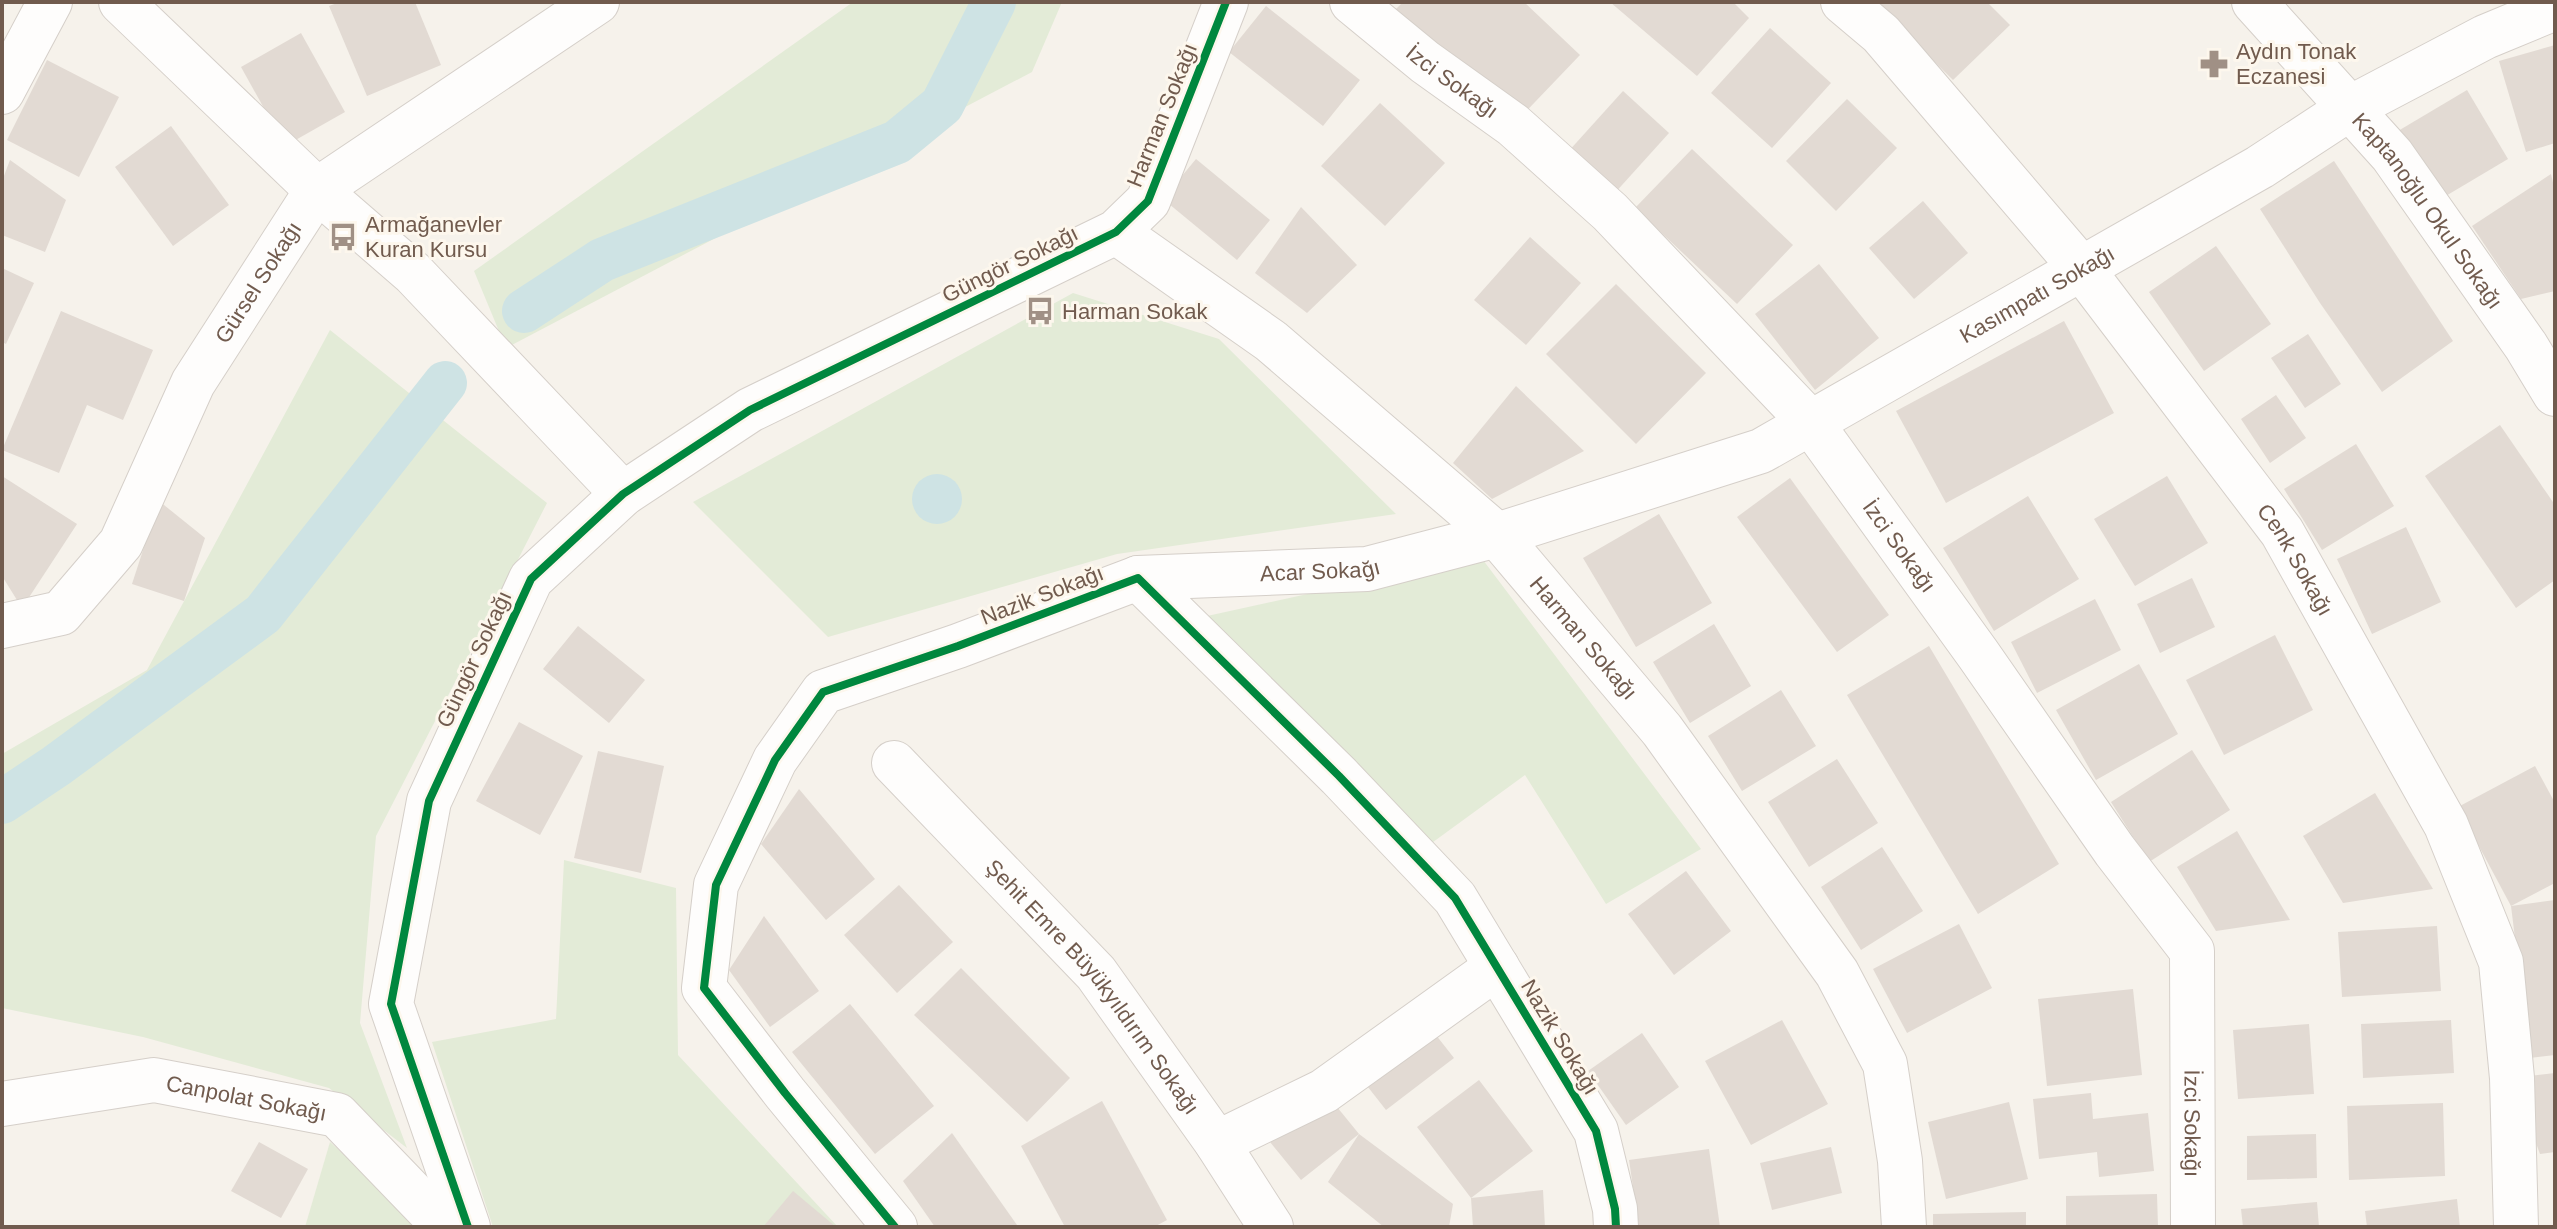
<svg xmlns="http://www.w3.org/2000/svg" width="2557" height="1229" font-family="Helvetica,sans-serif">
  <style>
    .green { fill: #e3ebd7 }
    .water { fill: #cee3e4 }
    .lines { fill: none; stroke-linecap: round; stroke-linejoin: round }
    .canal { stroke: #cee3e4; stroke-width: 44 }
    .building { fill: #e2dad3 }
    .minor-casing { stroke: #d5cfc9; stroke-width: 46 }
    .tertiary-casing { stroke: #d5cfc9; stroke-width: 46 }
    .minor { stroke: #fefdfc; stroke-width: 44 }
    .tertiary { stroke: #fefdfc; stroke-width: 44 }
    .cycleway-casing { stroke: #fdf7ed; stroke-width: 13 }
    .cycleway { stroke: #00873e; stroke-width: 8 }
    .labels { text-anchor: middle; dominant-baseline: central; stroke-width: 6; stroke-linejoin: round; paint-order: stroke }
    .poi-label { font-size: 22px; fill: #715b4e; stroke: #fdf7ed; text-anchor: start }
    .street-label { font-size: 22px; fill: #715b4e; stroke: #fdf7ed }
  </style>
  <rect width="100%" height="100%" fill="#f6f2eb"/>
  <g class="green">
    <polygon points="853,2 1062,2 1032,72 506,348 474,271"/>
    <polygon points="1073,293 1219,339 1396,514 1117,554 828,637 693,502"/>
    <polygon points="330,330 547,503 376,836 360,1023 407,1148 329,1088 143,1037 2,1008 2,754 147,670"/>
    <polygon points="1480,556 1701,849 1606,904 1525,775 1429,845 1198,618"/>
    <polygon points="564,860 676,888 678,1055 838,1227 493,1227 432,1042 556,1019"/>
    <polygon points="330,1142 423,1227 305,1227"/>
  </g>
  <circle class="water" cx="937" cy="499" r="25"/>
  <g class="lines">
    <g class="canal">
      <polyline points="524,311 602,260 897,142 942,105 994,2"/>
      <polyline points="2,802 56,766 263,614 445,383"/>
    </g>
  </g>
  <g class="building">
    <polygon points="340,2 415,2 441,65 367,96 329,6"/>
    <polygon points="1403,2 1524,2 1580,55 1513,125 1393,12"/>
    <polygon points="1610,2 1733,2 1749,18 1697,76"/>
    <polygon points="1874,2 1987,2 2010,25 1953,80"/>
    <polygon points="1266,6 1360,80 1323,126 1229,52"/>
    <polygon points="1770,28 1831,83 1772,148 1711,93"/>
    <polygon points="301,33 345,112 285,146 241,67"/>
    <polygon points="2555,45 2555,143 2526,152 2499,61"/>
    <polygon points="47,60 119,97 79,177 7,140"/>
    <polygon points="2467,90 2508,159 2439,200 2398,131"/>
    <polygon points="1623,91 1669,133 1613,195 1567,153"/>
    <polygon points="1847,99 1897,148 1836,211 1786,161"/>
    <polygon points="1380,103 1445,163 1385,226 1321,166"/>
    <polygon points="171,126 229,205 173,246 115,167"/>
    <polygon points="1692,149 1793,245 1737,304 1635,208"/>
    <polygon points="1196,159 1270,220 1237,260 1163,199"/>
    <polygon points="10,160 66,200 45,252 2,235 2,181"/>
    <polygon points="2334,161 2453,341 2382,392 2320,303 2260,209"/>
    <polygon points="2551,174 2555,191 2555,291 2521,299 2472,226"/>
    <polygon points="1923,201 1968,253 1914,299 1869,248"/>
    <polygon points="1301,207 1357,265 1307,313 1255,273"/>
    <polygon points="1530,237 1581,283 1526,345 1474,300"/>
    <polygon points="2216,246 2271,324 2204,371 2149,292"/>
    <polygon points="1819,264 1879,338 1815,390 1755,314"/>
    <polygon points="2,268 34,283 6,344 2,342"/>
    <polygon points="1616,284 1706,373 1636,444 1546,354"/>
    <polygon points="61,311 153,350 123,420 87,405 59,473 2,450"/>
    <polygon points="2064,321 2114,413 1946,503 1896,411"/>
    <polygon points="2308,334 2341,384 2305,408 2271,358"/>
    <polygon points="1516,386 1584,451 1492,499 1453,463"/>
    <polygon points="2276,395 2306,438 2270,463 2241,419"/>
    <polygon points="2500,425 2555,505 2555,580 2516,608 2425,476"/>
    <polygon points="2356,444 2394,506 2322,550 2284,489"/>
    <polygon points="2,476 77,524 22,608 2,576"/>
    <polygon points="2167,476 2208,543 2135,586 2094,519"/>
    <polygon points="1790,478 1889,615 1837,652 1737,517"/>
    <polygon points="2028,496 2079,579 1994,631 1943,548"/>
    <polygon points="159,501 205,538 184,601 132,584"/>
    <polygon points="1659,514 1712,603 1636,647 1583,558"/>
    <polygon points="2406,527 2441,602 2372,634 2337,559"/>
    <polygon points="2192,578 2215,627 2160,653 2137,604"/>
    <polygon points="2095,599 2121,650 2037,693 2011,642"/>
    <polygon points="1714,624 1751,686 1690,723 1653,662"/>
    <polygon points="578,626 645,680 609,723 543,669"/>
    <polygon points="2275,635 2313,710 2224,755 2186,680"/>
    <polygon points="1929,646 2059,864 1978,914 1847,695"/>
    <polygon points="2139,664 2178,734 2096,780 2056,710"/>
    <polygon points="1781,690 1816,746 1742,791 1708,736"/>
    <polygon points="519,722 583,756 540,835 476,801"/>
    <polygon points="2192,750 2230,810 2149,862 2111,802"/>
    <polygon points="598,751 664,766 641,873 574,858"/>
    <polygon points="1837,759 1878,823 1809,867 1768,802"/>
    <polygon points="2535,766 2555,803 2555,883 2511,906 2458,807"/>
    <polygon points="799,789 875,879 826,920 761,844"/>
    <polygon points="2375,793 2433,889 2343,903 2303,836"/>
    <polygon points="2237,831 2290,920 2216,931 2177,867"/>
    <polygon points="1882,847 1923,911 1861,950 1821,887"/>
    <polygon points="1686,871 1731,931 1674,975 1628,914"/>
    <polygon points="899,885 953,942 897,993 844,935"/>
    <polygon points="2555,900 2555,1055 2530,1058 2511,906"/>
    <polygon points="764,916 819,991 770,1027 729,970"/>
    <polygon points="1959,924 1992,988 1907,1033 1873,969"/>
    <polygon points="2437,926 2441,991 2342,997 2338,932"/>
    <polygon points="961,968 1070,1078 1027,1122 914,1015"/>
    <polygon points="2133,989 2142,1075 2047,1086 2038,999"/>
    <polygon points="850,1004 934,1106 875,1154 792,1052"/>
    <polygon points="1782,1020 1828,1104 1751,1145 1705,1061"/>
    <polygon points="2451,1020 2454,1073 2363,1078 2361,1024"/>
    <polygon points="2309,1024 2314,1094 2238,1099 2233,1030"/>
    <polygon points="1432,1030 1454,1058 1386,1110 1364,1082"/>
    <polygon points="1642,1033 1679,1087 1626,1125 1588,1071"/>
    <polygon points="2555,1073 2555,1152 2540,1154 2512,1078"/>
    <polygon points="1479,1080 1533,1151 1471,1198 1543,1190 1545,1227 1473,1227 1471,1198 1417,1127"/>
    <polygon points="1324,1091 1359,1134 1301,1180 1266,1137"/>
    <polygon points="2091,1093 2093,1119 2148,1113 2154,1171 2099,1177 2097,1152 2039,1159 2033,1099"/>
    <polygon points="1102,1101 1167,1220 1154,1227 1065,1227 1021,1146"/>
    <polygon points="2009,1102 2028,1179 1946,1199 1928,1122"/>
    <polygon points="2443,1103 2445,1176 2349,1180 2347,1106"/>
    <polygon points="952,1133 1017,1225 1014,1227 935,1227 903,1181"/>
    <polygon points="1359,1134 1453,1204 1449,1227 1384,1227 1328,1182"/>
    <polygon points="2316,1134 2317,1178 2247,1180 2247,1136"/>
    <polygon points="259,1142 308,1169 281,1218 231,1191"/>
    <polygon points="1831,1147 1842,1193 1772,1210 1760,1163"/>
    <polygon points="1709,1149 1720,1227 1639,1227 1629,1160"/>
    <polygon points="793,1191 836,1227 763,1227"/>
    <polygon points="2157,1194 2158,1227 2066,1227 2066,1196"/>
    <polygon points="2457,1199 2460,1227 2367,1227 2365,1211"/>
    <polygon points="2317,1202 2319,1227 2243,1227 2241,1209"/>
    <polygon points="2026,1212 2026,1227 1933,1227 1933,1214"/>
  </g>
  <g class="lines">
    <defs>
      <g id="minor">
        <path id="s1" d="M1352,2L1425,62L1513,125L1610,212L1811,423L1978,654L2115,851L2192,951L2193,1227"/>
        <path id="s2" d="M1843,2L1881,34L2082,269L2282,532L2446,825L2501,962L2512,1078L2516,1227"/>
        <path id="s3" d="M2254,2L2392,155L2526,346L2555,394"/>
        <polyline points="2,92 50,2"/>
        <path id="s4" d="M1116,232L1271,341L1497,535L1662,730L1837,973L1885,1064L1900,1161L1904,1227"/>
        <path id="s5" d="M1138,578L1367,569L1497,535L1761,451L2260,167L2350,108L2485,37L2555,8"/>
        <path id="s6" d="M2,626L61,613L121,543L193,383L317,190L597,2"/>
        <path id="s7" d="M894,763L1096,973L1217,1143L1271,1227"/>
        <path id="s8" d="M2,1104L154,1080L337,1115L445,1227"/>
        <polyline points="1217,1143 1324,1091 1497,967"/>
        <polyline points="468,1227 391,1004 429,801 531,579 623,494 750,410 1116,232 1148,201 1226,2"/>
        <polyline points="895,1227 785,1093 704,988 716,885 775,760 823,692 958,646 1138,578 1339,776 1455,898 1596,1131 1615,1209 1616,1227"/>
      </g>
      <polyline id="tertiary" points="121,2 317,190 413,273 623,494"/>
    </defs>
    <use href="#minor" class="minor-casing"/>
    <use href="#tertiary" class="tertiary-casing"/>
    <use href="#minor" class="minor"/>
    <use href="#tertiary" class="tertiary"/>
    <defs>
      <g id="cycleway">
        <polyline points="468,1227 391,1004 429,801 531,579 623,494 750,410 1116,232 1148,201 1226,2"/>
        <polyline points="895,1227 785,1093 704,988 716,885 775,760 823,692 958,646 1138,578 1339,776 1455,898 1596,1131 1615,1209 1616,1227"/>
      </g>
    </defs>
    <use href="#cycleway" class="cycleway-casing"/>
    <use href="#cycleway" class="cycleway"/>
  </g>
  <defs>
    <symbol id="pharmacy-bare" viewBox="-9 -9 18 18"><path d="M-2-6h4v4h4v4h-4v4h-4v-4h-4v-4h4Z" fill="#a09085" stroke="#fdf7ed" stroke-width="2.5" paint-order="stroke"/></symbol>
    <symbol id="bus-bare" viewBox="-9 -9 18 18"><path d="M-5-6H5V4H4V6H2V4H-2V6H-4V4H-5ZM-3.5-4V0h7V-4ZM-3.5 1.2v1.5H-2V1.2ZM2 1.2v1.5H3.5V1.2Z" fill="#a09085" stroke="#fdf7ed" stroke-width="2.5" paint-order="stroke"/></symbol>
  </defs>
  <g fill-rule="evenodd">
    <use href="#pharmacy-bare" x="2194" y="44" width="40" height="40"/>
    <use href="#bus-bare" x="323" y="217" width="40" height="40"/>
    <use href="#bus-bare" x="1020" y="291" width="40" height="40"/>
  </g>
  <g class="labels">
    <g class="poi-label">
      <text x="2236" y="51">Aydın Tonak<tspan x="2236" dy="25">Eczanesi</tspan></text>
      <text x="365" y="224">Armağanevler<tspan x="365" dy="25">Kuran Kursu</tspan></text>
      <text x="1062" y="311">Harman Sokak</text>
    </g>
    <g class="street-label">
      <text stroke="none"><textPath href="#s1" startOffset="128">İzci Sokağı</textPath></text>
      <text transform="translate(1162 115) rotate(-68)">Harman Sokağı</text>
      <text stroke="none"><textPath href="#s3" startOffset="272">Kaptanoğlu Okul Sokağı</textPath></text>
      <text transform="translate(1010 264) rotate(-26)">Güngör Sokağı</text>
      <text stroke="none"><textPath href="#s6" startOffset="448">Gürsel Sokağı</textPath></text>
      <text stroke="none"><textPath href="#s5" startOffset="958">Kasımpatı Sokağı</textPath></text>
      <text stroke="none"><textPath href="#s1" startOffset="776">İzci Sokağı</textPath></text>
      <text stroke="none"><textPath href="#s2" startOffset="720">Cenk Sokağı</textPath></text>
      <text stroke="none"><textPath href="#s5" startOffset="182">Acar Sokağı</textPath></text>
      <text transform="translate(1042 595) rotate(-21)">Nazik Sokağı</text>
      <text stroke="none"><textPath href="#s4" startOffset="622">Harman Sokağı</textPath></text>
      <text transform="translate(474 659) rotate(-65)">Güngör Sokağı</text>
      <text stroke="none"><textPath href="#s7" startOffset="300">Şehit Emre Büyükyıldırım Sokağı</textPath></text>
      <text transform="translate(1560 1037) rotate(59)">Nazik Sokağı</text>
      <text stroke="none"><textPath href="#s8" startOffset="248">Canpolat Sokağı</textPath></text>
      <text stroke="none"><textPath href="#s1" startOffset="1448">İzci Sokağı</textPath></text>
    </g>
  </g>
  <rect width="2557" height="1229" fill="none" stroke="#715b4e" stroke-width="8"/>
</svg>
